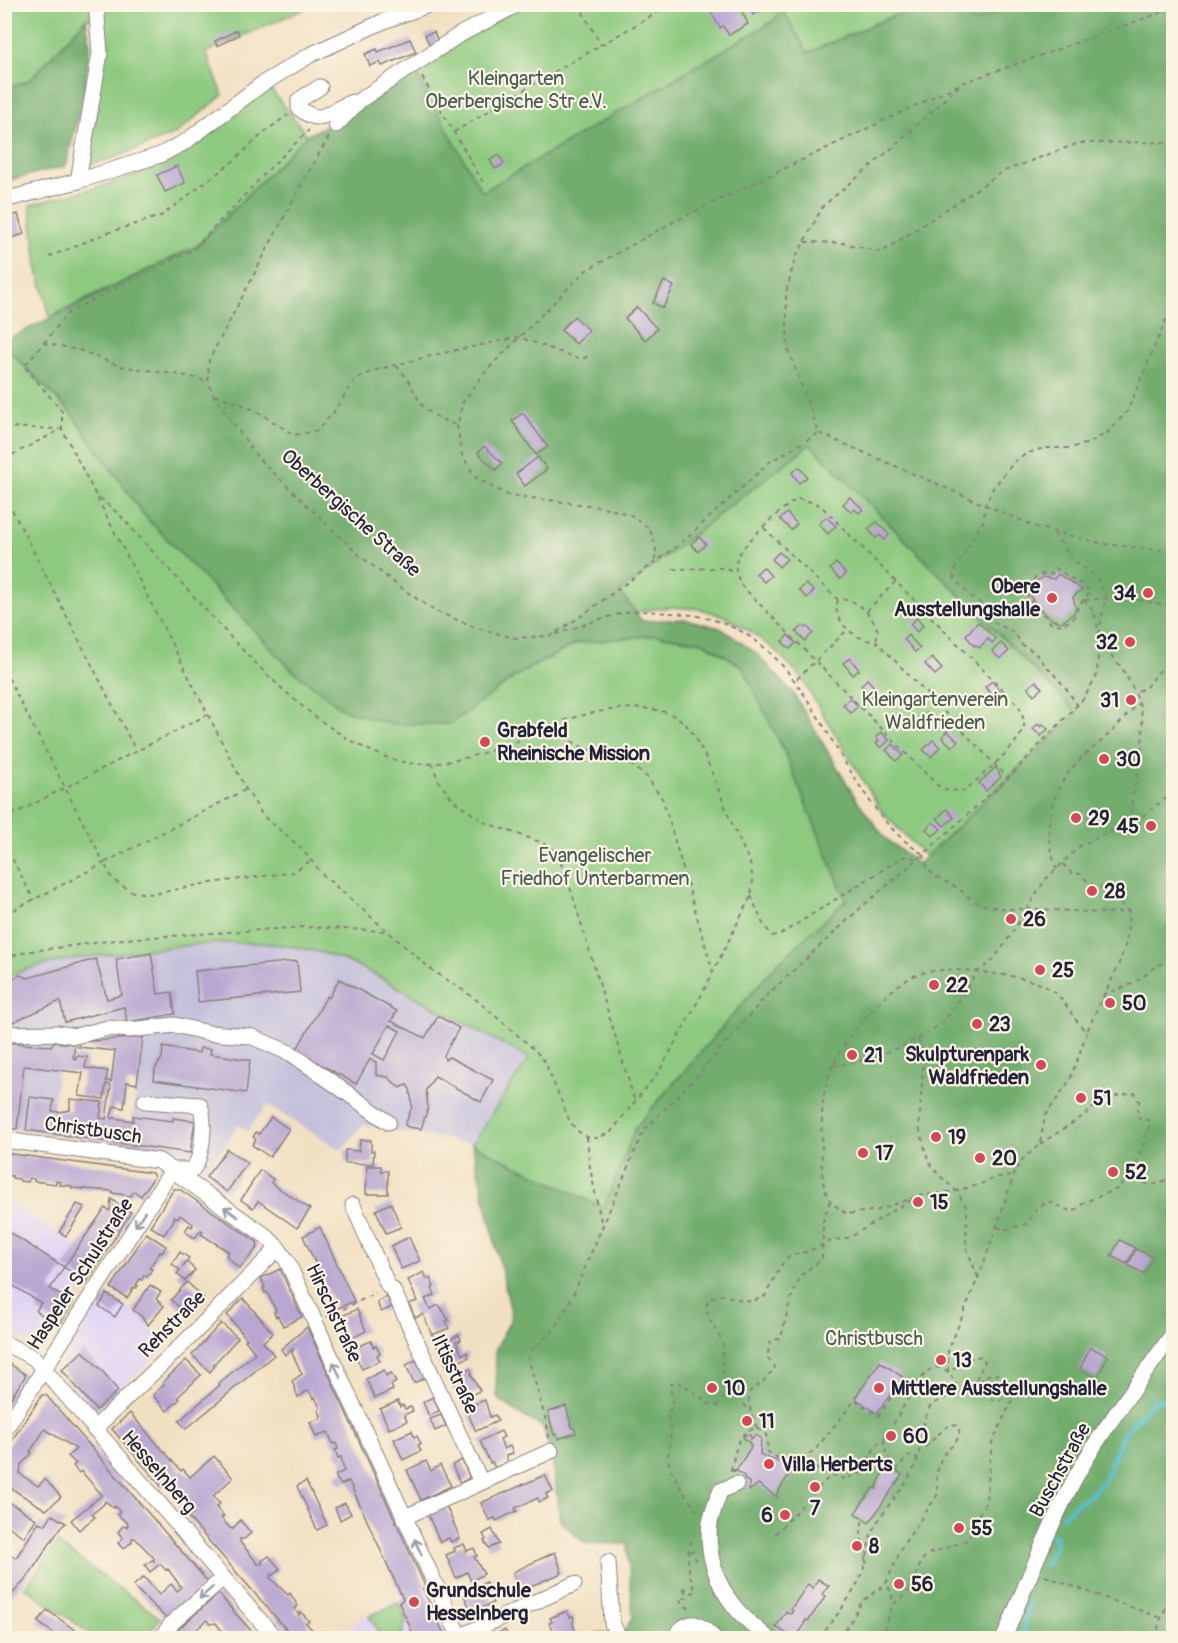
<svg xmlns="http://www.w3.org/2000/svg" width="1178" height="1643" font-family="Pangolin,sans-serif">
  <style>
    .built { fill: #e0d4f4 }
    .industrial { fill: #c4c0db }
    .green { fill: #8dc97f; stroke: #58765d; stroke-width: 1.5 }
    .forest { fill: #72ad6e; stroke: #4a6854; stroke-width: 1.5; fill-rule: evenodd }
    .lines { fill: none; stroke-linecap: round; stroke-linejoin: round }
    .stream { stroke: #54c0cd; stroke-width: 4.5 }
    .building { fill: #b9a7d2; fill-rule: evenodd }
    .minor-casing { stroke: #8a817e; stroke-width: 17 }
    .path { stroke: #8a817e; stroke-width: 2; stroke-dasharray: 4.5 4.5; stroke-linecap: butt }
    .minor { stroke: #fff; stroke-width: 15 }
    .oneway { stroke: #9c9ca7 }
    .poi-dot { fill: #d1495b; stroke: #fcf5e5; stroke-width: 2 }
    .labels { text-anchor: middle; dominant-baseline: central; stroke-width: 4.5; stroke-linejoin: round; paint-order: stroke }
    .park-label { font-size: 20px; fill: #475c53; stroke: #fcf5e5 }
    .street-label { font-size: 20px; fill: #22223b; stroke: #fcf5e5 }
    .poi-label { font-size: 20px; font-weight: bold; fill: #22223b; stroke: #fcf5e5; text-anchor: start }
  </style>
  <rect width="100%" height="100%" fill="#fcf5e5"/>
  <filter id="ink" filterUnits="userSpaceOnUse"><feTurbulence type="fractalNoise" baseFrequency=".0167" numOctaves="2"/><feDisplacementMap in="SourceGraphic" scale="12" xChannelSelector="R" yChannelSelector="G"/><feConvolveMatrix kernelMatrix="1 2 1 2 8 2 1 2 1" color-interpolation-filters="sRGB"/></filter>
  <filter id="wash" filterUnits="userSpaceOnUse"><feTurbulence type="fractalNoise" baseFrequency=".008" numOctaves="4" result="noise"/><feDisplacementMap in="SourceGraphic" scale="24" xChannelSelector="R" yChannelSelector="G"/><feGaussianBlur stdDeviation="1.35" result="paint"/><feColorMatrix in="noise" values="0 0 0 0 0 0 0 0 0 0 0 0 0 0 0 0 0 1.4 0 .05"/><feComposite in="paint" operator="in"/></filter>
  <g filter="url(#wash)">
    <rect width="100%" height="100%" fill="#f2e0c2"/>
    <g class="built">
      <polygon points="4,1198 100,1260 43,1350 5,1329"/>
      <polygon points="106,1294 141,1316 165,1348 96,1411 59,1367"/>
      <polygon points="426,1588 449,1638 339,1638 364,1616"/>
    </g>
    <polygon class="industrial" points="226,944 276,944 318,952 359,966 529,1059 472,1144 363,1125 341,1150 267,1105 248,1131 238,1125 204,1175 172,1153 129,1144 137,1084 111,1080 115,1051 75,1047 72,1072 57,1071 50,1133 5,1128 5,977 33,966 72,958 169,947"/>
    <g class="green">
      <polygon points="5,5 313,5 206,52 223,95 175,134 119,156 86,166 102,19 86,19 31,79 5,90"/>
      <polygon points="522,5 926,5 888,18 807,53 782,8 775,20 481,193 416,73 463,40"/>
      <polygon points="967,5 1015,5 973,23"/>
      <path d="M268,86L307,135L197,246L50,317L37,266L30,205C80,191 136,181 182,154C213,136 240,110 268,86Z"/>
      <path d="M4,346L72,414L143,514L291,669L344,710L523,672L578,643L657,635L703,642L742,666L784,751L846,900L776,965L636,1127L604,1208L472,1144L529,1058C491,1038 454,1018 417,998C385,980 354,961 318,952C261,936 196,944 138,951C91,956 48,960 5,977Z"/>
      <polygon points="810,444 1077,713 926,857 882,812 800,676 778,653 751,632 724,616 700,609 668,607 635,612 620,592"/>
      <polygon points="57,1543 160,1618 145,1638 96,1638 25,1587"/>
      <polygon points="398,1603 406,1620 402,1635 395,1638 380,1635 369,1616"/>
    </g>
    <g class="forest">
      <path d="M926,5H967L973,23L1010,5H1173V1638H596L598,1633H623L633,1617L627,1544L584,1543L560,1520L552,1458L543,1427L523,1416L497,1398L495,1351L512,1316L472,1144L604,1208L636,1127L776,965L846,900L784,751L742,666L703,642L657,635L577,643L522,672L450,724H390L344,710L291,669L143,514L72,414L5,346L4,341L197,246L307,135L363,107L416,73L482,192L775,20L782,8L808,53L888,18ZM810,444L1077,713L918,864L885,838L856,799L793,693L755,652L720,628L685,619L642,621L620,592Z"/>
      <polygon points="86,19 90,45 85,85 66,166 5,181 5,90 31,79"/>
    </g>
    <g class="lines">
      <g class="stream">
        <polyline points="1062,1517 1076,1504 1091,1495 1106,1477 1122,1436 1153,1401 1174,1398"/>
        <polyline points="1045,1565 1054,1549 1056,1540 1053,1535"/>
        <polyline points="1022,1638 1029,1601"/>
      </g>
    </g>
    <g id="blocks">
      <g class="building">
        <polygon points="716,4 738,4 748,24 729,35 723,26 720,28 709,8"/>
        <polygon points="748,4 757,4 761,11 753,15"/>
        <polygon points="237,30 239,35 217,46 215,41"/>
        <polygon points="434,32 439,44 431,48 425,35"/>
        <polygon points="410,39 416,52 382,66 380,62 370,66 365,54 377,49 378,52"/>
        <polygon points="499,155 504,164 495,169 490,160"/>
        <polygon points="177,166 185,183 165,192 157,175"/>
        <polygon points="18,214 24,234 5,240 4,218"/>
        <polygon points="664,281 674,286 663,308 653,303"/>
        <polygon points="637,307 657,329 645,340 625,318"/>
        <polygon points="574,316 589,330 576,344 561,330"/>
        <polygon points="523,413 548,447 536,455 512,421"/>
        <polygon points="484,446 502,463 496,470 478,453"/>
        <polygon points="538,457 547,469 525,486 516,474"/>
        <polygon points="799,467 807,477 799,483 792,473"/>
        <polygon points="850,497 863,509 859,513 854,509 851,512 843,504"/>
        <polygon points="787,513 797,524 791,530 780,519"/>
        <polygon points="826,517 836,526 828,534 819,524"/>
        <polygon points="877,522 889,535 884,540 880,535 876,538 868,529"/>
        <polygon points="699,537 706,544 698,552 691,544"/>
        <polygon points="779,552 787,559 779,567 772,559"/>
        <polygon points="836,563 846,574 840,579 830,569"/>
        <polygon points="763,567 771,576 764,582 756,574"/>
        <polygon points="1058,574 1082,589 1073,597 1076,608 1074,613 1062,622 1053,620 1043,612 1031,598 1031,593 1032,587 1038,580 1043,577 1054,579"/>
        <polygon points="806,584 814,591 807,598 799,590"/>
        <polygon points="917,618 923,626 917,632 910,624"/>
        <polygon points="978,622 996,639 992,643 988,639 979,648 976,645 974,646 966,635"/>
        <polygon points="803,626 805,628 807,626 813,633 805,641 796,632"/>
        <polygon points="788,635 796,643 790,649 782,642"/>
        <polygon points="908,635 920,648 915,652 904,639"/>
        <polygon points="1001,643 1009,651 1000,659 992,651"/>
        <polygon points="850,658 859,670 853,675 843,663"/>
        <polygon points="932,658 942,669 935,675 925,664"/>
        <polygon points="867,679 877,690 871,696 861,685"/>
        <polygon points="992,681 1002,693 996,699 985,687"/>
        <polygon points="1036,681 1042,688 1034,695 1028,688"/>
        <polygon points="850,698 858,706 851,713 843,705"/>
        <polygon points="926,713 936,724 930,730 920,719"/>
        <polygon points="1038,724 1041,727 1043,724 1048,729 1041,736 1033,729"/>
        <polygon points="947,731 958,741 952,747 942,737"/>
        <polygon points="881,732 889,740 881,748 876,743 879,741 876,737"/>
        <polygon points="933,740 940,747 931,757 923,750"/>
        <polygon points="893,744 903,755 896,761 886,750"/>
        <polygon points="996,767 1001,777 986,791 979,783"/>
        <polygon points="947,809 954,818 944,826 937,818"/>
        <polygon points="933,822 941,829 933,836 926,829"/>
        <polygon points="151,953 158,994 172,992 175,1014 127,1022 124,1007 65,1022 60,1001 13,1022 7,1008 4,1009 4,982 20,975 28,978 96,959 107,999 122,995 116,959"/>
        <polygon points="297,961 300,992 198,1002 195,971"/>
        <path d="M339,979L397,1011L391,1021L425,1038L438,1016L459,1028L444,1055L445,1060L449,1057L493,1080L481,1102L435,1076L426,1090L428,1108L421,1129L408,1127L405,1125L412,1107L410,1089L407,1085L400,1088L388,1077L376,1075V1062L370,1059L356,1084L296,1051L327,996L329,998ZM389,1025L400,1031L384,1060L373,1054Z"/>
        <polygon points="143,1037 137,1084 127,1082 124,1108 114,1106 111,1116 112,1119 114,1118 133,1121 133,1116 173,1121 173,1118 195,1121 190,1153 26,1130 30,1097 54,1100 52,1111 59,1112 70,1110 70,1099 102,1102 100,1118 106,1119 111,1085 106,1084 104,1099 79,1096 83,1073 24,1066 17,1129 4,1128 4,1042 35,1045 51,1046 54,1042 75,1044 73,1058 76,1059 76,1056 87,1057 85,1068 108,1071 106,1081 111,1082 115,1051 78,1047 79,1042"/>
        <polygon points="163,1047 199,1053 200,1048 211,1049 210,1054 250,1060 246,1093 154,1080 155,1069 162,1058"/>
        <polygon points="271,1117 289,1129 270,1157 252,1145 256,1139 253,1137 256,1132 259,1134"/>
        <polygon points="360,1140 371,1140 371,1151 374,1151 373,1164 345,1163 345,1150 359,1151"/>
        <polygon points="227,1149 247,1163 227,1192 206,1177"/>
        <polygon points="5,1153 152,1173 154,1177 141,1196 134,1191 131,1196 112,1193 112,1191 72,1188 72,1186 60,1185 61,1182 56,1181 56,1184 34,1181 34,1179 30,1178 28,1182 20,1181 19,1179 12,1178 12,1176 5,1175"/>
        <polygon points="367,1166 381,1166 381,1171 388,1171 388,1194 366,1194"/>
        <polygon points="260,1170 273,1179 271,1183 310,1209 297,1228 258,1201 253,1208 241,1200"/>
        <polygon points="174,1189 179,1189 257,1242 258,1247 239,1269 226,1255 229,1252 201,1234 203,1231 201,1230 195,1238 187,1233 185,1231 189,1225 192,1227 193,1224 180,1215 178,1218 174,1216 174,1220 164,1235 150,1226"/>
        <polygon points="111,1199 131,1212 87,1282 64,1267 50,1289 73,1303 59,1326 36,1311 41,1303 4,1280 4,1229 64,1267 105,1208 110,1211"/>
        <polygon points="391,1203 401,1227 386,1233 376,1210"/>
        <polygon points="77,1204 85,1207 66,1236 59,1232"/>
        <polygon points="320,1227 354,1301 336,1309 303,1236"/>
        <polygon points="146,1233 166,1246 162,1253 160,1252 149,1268 152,1269 147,1277 144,1275 142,1280 140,1279 136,1285 138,1286 136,1288 134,1287 127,1298 111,1288"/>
        <polygon points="409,1237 420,1261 401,1269 391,1246"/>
        <polygon points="1120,1240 1135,1248 1127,1264 1111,1256"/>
        <polygon points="1136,1249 1153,1257 1144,1274 1128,1265"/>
        <polygon points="180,1252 189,1258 182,1267 187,1262 195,1270 185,1281 177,1274 180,1270 172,1264"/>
        <polygon points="280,1269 302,1317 283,1326 278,1316 276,1317 274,1312 276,1311 267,1292 265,1293 263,1288 265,1287 261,1278"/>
        <polygon points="424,1272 427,1279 430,1278 434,1287 432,1288 435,1295 425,1299 430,1309 439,1305 449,1320 446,1321 449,1328 432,1335 423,1314 415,1318 409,1304 417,1301 408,1280"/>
        <polygon points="187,1282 204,1298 188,1315 171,1300"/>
        <polygon points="150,1285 161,1292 156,1299 164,1306 148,1325 141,1316 133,1310"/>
        <polygon points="107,1294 123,1304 115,1317 99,1306"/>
        <polygon points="387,1297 392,1307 381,1312 377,1302"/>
        <polygon points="243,1298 273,1333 263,1342 274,1355 186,1429 179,1421 220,1385 218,1384 255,1353 245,1340 247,1339 227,1315"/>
        <polygon points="357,1309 366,1331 348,1340 339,1320 343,1318 342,1316"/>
        <polygon points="221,1323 238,1338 213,1365 215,1366 210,1372 192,1355"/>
        <polygon points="307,1327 426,1588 423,1589 446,1638 415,1638 399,1603 403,1599 349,1481 341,1485 336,1478 336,1475 344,1471 341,1457 338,1458 335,1450 338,1449 336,1443 333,1444 328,1432 316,1437 310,1422 320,1419 321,1415 318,1410 320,1408 315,1397 313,1399 310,1392 307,1391 298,1397 292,1381 302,1374 292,1353 293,1349 285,1355 281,1349"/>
        <polygon points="459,1335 461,1340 456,1342 459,1348 462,1355 467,1352 469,1357 447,1367 437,1345"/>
        <polygon points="371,1341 373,1347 376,1346 380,1353 377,1355 380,1361 362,1369 352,1349"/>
        <polygon points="1090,1347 1108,1356 1097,1378 1080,1369"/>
        <polygon points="83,1351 104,1373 118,1391 96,1410 62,1370"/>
        <polygon points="4,1360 26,1375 4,1409"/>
        <polygon points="186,1360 201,1375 178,1397 180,1399 167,1411 153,1395 164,1384 163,1382"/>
        <polygon points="416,1360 425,1378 414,1383 406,1365"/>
        <polygon points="880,1362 903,1377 877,1413 855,1398"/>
        <polygon points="470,1368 472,1373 471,1374 480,1391 461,1399 451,1377"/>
        <polygon points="384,1370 386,1376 391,1373 396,1382 391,1385 393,1390 375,1398 366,1379"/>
        <polygon points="42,1395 46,1395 208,1582 166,1618 133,1586 144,1577 159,1595 171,1584 177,1591 181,1587 168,1569 166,1570 160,1564 150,1572 145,1565 152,1560 154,1561 154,1558 135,1538 132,1538 132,1542 123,1549 118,1543 123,1538 118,1532 123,1526 127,1527 128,1524 117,1514 120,1512 115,1506 114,1508 105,1501 104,1504 92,1514 95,1517 79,1530 71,1520 102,1495 81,1471 79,1473 73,1466 76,1464 68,1456 76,1449 45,1429 30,1452 32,1453 21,1465 20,1474 38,1486 45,1479 61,1497 46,1510 4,1484 4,1452"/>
        <polygon points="433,1397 439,1411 429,1416 423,1402"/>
        <polygon points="485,1400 490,1417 495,1415 498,1421 476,1431 465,1408"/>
        <polygon points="398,1401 400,1407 403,1405 405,1409 411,1407 413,1411 404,1415 407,1421 389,1429 380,1409"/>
        <polygon points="566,1406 572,1428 574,1428 576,1433 558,1439 557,1434 554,1435 548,1412"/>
        <polygon points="130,1413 181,1471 183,1469 190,1477 214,1456 233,1478 213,1496 220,1504 216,1507 224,1516 221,1518 230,1528 233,1529 240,1520 251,1533 244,1539 240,1539 240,1542 258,1564 262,1564 262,1561 269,1556 280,1569 273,1575 271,1574 270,1578 288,1595 290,1593 298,1606 294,1609 299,1615 301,1612 309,1621 306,1623 316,1634 319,1632 324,1638 294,1638 188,1517 193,1513 166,1484 162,1487 112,1429"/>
        <polygon points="441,1415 446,1426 435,1431 430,1419"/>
        <polygon points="412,1431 414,1437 417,1436 421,1444 418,1445 421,1451 403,1460 394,1439"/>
        <polygon points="501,1431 504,1437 500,1439 504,1449 510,1446 513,1453 506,1456 508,1462 495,1468 492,1462 490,1463 480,1441"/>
        <polygon points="746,1435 750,1435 751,1439 755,1435 761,1438 760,1454 779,1462 798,1460 800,1467 791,1469 794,1471 790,1473 776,1495 777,1497 758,1484 749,1491 749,1482 745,1480 744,1476 737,1471 730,1471 737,1469 751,1447 749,1442 743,1438"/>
        <polygon points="462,1460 469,1476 468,1479 460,1483 452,1465"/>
        <polygon points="426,1461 431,1471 440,1465 451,1486 421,1500 407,1470"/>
        <polygon points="888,1465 902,1475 869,1523 855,1513 873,1488 876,1489 882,1474"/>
        <polygon points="545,1475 553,1491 546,1494 548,1498 539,1502 538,1498 515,1508 517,1511 496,1521 495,1518 489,1520 481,1503"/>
        <polygon points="306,1481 327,1525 317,1530 297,1486"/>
        <polygon points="4,1499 36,1519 24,1537 4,1523"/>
        <polygon points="345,1503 351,1514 340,1520 335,1508"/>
        <polygon points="446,1506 460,1538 451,1542 449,1538 440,1542 428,1515"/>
        <polygon points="52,1515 66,1523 61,1527 27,1578 4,1603 4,1551 16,1558 39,1522 45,1525"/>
        <polygon points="492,1529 499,1544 489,1548 484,1541 486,1540 483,1534"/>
        <polygon points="464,1544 467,1551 474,1548 477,1556 474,1557 484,1574 471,1581 467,1572 456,1578 446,1555 455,1551 454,1548"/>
        <polygon points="555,1552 562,1573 521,1590 513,1572"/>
        <polygon points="818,1579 829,1586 822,1594 826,1596 808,1621 806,1620 804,1623 805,1624 796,1638 793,1638 776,1627 786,1611 791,1614 793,1611 791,1609 808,1584 813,1588"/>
        <polygon points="486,1582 488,1587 484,1589 489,1600 491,1599 493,1603 472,1613 463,1593"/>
        <polygon points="219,1594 235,1613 258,1638 227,1638 216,1623 210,1624 207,1620 187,1638 178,1629"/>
        <polygon points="47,1610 86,1638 60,1638 38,1622"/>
        <polygon points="567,1611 570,1617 573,1616 574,1618 573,1624 576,1635 556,1638 549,1623 552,1622 550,1618"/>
        <polygon points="505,1630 509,1638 487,1638"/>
      </g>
    </g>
  </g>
  <g filter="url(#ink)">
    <use href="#blocks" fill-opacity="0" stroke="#8a817e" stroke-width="1.5"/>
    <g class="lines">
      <defs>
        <g id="minor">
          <path d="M320,87L299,100V108C322,128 331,109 352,102"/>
          <polyline points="336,125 360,100 459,35 518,4"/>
          <polyline points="78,181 100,53 96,4"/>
          <polyline points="4,200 78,181 160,155 185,142 262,84 310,55 384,21 431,4"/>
          <polyline points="4,1034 57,1033 75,1036 108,1028 129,1030 175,1025 209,1033 250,1036 292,1054 388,1122"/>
          <path d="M145,1101L200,1105C206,1120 203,1158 192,1170H172"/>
          <polyline points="4,1140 159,1161 266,1236 278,1248 287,1261 460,1638"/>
          <polyline points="353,1205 388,1286 393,1290 481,1482"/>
          <polyline points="4,1343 34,1358 275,1638"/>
          <polyline points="94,1429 186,1341 278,1248"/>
          <polyline points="4,1431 172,1170"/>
          <path d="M736,1484L720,1491C717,1501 712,1512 710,1523C706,1551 716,1584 734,1606C743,1618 756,1628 768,1638"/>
          <polyline points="405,1517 551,1451"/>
          <polyline points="608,1562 612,1623 619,1638"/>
          <polyline points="459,1637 574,1584"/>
          <polyline points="161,1638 172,1623 223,1578"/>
          <path d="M677,1638L678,1632C693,1616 701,1626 714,1638"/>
          <path d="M1004,1638C1026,1585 1047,1531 1074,1480C1101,1430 1141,1380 1174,1332"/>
        </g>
      </defs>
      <use href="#minor" class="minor-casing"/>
      <g class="path">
        <polyline points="578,4 601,45"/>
        <polyline points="779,4 779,5"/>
        <polyline points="422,77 484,184"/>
        <polyline points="959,86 891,149 823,206 795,259 786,293 788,349 819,433 1036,527 1105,544 1174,552"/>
        <polyline points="454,132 549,75 672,4"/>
        <polyline points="329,137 303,181 209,360 208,382 214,396 258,458 359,555 396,584 433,610 477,628 514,638 550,636 577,619 679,545 771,461 819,433"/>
        <polyline points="805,242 843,243 882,252 1004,171 1079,143 1174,142"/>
        <polyline points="49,257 107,233 161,216 231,163 267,130 288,115"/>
        <polyline points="44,343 69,312 194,249 273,165 309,130"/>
        <path d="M396,366C409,377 413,393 423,406C431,416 446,421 457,426"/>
        <path d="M215,396C243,400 270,420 294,435L316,431L333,413L355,379L376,370L438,354L519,337L576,358H585L588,355"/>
        <polyline points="4,427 59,429"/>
        <polyline points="4,459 62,429"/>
        <path d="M93,492L120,515C145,544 171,571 196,599C248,657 325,744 403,762C439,770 493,751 527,737C535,734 543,728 551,725C585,712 662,694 688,727C706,751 715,782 726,809C733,828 742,845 750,863L753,880L751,896L702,994L660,1070L610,1133L597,1138L587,1137L579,1132L570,1122L545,1062L535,1050L473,997L432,970L324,876L299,846L263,816L246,789L62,429V411L24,366L44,343L79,350L120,366L188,376L208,382"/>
        <polyline points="4,494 136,751"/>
        <path d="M798,499L816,503L823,508L1019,706C1021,712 1024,718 1024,725C1024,741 977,780 964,791L947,790L937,785L742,586C737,577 734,569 737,559C741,545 784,505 798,499Z"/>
        <path d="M764,528L838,600C856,596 872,615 878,631L876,641"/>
        <polyline points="655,561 656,548 650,529 631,515 603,507 508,495 476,478 462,455 457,426 463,402 486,371 585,271 675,221 960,84 1174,8"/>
        <path d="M1055,568L1091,591L1080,604L1073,619L1062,625L1051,623L1028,598C1027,583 1036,571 1052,574Z"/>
        <polyline points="673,569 722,568 735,572"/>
        <path d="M838,600C830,621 858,642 876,641L1008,778"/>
        <polyline points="1084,600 1094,612 1099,633 1106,649 1122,668 1135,692"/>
        <polyline points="1085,600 1124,597 1174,607"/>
        <polyline points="867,611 896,581"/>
        <path d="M556,634C579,627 608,615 630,612C642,610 655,612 667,613C768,615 799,685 844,761C866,796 887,832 923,854"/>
        <polyline points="4,670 104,863 4,915"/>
        <polyline points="797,679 848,629"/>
        <polyline points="1078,706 1065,687 1033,651 1022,645 1015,634 1008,629 993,622 982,604 971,597 955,579 953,573 984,520 985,505 993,488 1015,461 1028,453 1044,448 1070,448 1089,443 1107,433 1127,412 1174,301"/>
        <polyline points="550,725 563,736 582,747 631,765 647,777 663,800 713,972"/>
        <polyline points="432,763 439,782 454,801 484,822 543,843 557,853 572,893 635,1102"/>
        <polyline points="245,790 104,863 113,880 133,892 154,894 203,884 294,872 310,861"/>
        <polyline points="4,819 207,715"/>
        <path d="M1130,822C1132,777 1154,737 1135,692L1145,688L1174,654"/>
        <polyline points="4,843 34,900"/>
        <path d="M924,854C927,878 940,877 957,888C964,892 969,899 976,902C1000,912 1030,908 1055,910C1083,911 1101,915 1129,911"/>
        <path d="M1063,864L1071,873L1081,874C1092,889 1095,883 1109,891C1117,896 1119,906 1129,911C1128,924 1128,937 1124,949C1115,978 1098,1004 1087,1032"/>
        <path d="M1057,869C1041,832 1049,792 1077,763C1086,753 1098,745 1108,735C1119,725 1128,713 1140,702"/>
        <polyline points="751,896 762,922 772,936 781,934 903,857 917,858"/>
        <polyline points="4,958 25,952 123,939 305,927 386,931"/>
        <polyline points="1167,963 1174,956"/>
        <path d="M1103,994C1114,991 1127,987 1136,981C1149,975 1155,960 1170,964L1172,968L1167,987L1169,991L1174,992"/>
        <polyline points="918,1039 942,1023 952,1011 977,972 991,962 1003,947 1045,880 1081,845 1143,816 1174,792"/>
        <path d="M833,1065C866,1064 888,1051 918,1039L924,1054L919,1127L928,1160L937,1173L956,1191L965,1204L967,1211L966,1247L978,1277"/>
        <polyline points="587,1137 590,1168 602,1226"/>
        <path d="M1040,1144L1085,1115L1105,1098L1135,1093L1139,1101L1137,1116L1140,1119L1149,1120L1150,1124L1136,1164V1170L1142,1182C1156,1188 1163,1182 1174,1173"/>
        <path d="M997,1227L1004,1230L1026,1224L1037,1209L1047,1202C1058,1203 1064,1211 1074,1211L1085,1202L1119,1188L1128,1173L1136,1170"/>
        <polyline points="327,1317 376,1293"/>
        <path d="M948,1372V1351L984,1263L1016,1169L1021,1161L1040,1144L1045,1116L1070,1080L1087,1032C1071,1019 1067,998 1048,988C1031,978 1006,975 987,973C963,970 943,967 919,974C890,983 845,1037 833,1065C822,1089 821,1115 822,1141C822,1158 820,1184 829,1199C833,1205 841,1209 846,1214L879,1210L918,1196L956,1191L978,1185L998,1177L1014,1176"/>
        <polyline points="727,1386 735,1381 738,1382 740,1399 750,1412"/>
        <path d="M757,1428C752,1416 747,1404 750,1391L762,1383L769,1374L774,1371L775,1367L767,1357L771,1341L781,1338L790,1301L801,1275L822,1259L823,1222L830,1201"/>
        <polyline points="549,1438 547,1424 528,1358 531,1351 555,1329 573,1295 644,1130 697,1076 766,996 864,905 924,854 1008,778 1084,698 1097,675 1099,633 1106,597 1097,578 1071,558 1053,532"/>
        <polyline points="884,1440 885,1450 894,1470"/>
        <polyline points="801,1458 815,1450 855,1400 878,1416 901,1383 913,1391"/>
        <path d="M731,1470C735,1454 737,1430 757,1428L766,1434L768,1452L781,1460L801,1458L820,1471L845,1479L861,1473C866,1464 871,1451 878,1444C883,1439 880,1444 885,1438C895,1424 917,1377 931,1369C943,1363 952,1375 956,1384C954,1400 939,1397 930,1407C922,1417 922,1451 915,1466C905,1488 886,1506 874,1528C868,1538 868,1553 866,1564"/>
        <polyline points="896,1471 906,1458 911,1455 918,1458"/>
        <path d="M697,1511L683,1492L670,1468L668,1458L671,1432L668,1416L673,1399L670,1388L671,1384L676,1382L687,1387L712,1406H717C732,1391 723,1379 722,1361C722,1355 724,1348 722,1342C716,1327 705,1321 707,1303C719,1288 732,1299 745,1301C752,1302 759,1299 765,1296L782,1264L790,1255L806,1252L831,1241L851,1237L912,1199"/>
        <polyline points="775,1534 831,1475"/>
        <polyline points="690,1551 693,1551 697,1563"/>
        <polyline points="1045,1576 1161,1618"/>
        <polyline points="879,1589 884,1587 889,1588 892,1595 892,1604"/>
        <path d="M689,1609L680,1600V1598H687L688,1596L682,1587L693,1593L696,1592C688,1573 684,1554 694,1535"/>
        <polyline points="885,1628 892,1632 893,1638"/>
        <path d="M820,1638C834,1618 859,1589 865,1565C868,1551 857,1538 863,1519"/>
        <path d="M841,1638L862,1602L886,1583L903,1545L938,1494C936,1481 936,1471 941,1459C946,1448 964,1441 958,1426L952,1424L945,1428L926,1446H921"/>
        <path d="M882,1638L892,1606L910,1590L922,1560L928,1554L963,1542L969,1538L972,1532L969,1525C975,1515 982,1514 986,1501L992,1443L1013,1398L1010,1396L995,1402L992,1398L998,1380L997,1374L988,1375L978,1382L976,1380L985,1361L981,1356L970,1359L948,1372"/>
        <polyline points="1155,1638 1161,1618 1174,1592"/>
      </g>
      <use href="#minor" class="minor"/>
    </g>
    <defs><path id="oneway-shaft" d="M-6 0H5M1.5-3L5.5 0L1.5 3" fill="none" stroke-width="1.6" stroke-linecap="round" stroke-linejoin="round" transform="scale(1.5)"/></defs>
    <g class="oneway">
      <use href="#oneway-shaft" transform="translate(231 1212) rotate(-145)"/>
      <use href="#oneway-shaft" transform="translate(140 1219) rotate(123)"/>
      <use href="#oneway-shaft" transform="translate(337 1370) rotate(-115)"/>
      <use href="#oneway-shaft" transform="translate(418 1547) rotate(-114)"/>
      <use href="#oneway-shaft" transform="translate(206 1593) rotate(139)"/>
    </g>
  </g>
  <g class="poi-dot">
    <circle cx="1148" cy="593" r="6"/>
    <circle cx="1052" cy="598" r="6"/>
    <circle cx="1130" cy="642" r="6"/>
    <circle cx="1131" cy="700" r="6"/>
    <circle cx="485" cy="742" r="6"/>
    <circle cx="1104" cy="759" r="6"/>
    <circle cx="1076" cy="818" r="6"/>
    <circle cx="1151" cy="826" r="6"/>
    <circle cx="1092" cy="891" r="6"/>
    <circle cx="1011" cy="919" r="6"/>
    <circle cx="1040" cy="970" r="6"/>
    <circle cx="934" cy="985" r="6"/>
    <circle cx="1110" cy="1003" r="6"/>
    <circle cx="977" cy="1024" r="6"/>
    <circle cx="852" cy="1055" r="6"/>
    <circle cx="1041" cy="1065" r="6"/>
    <circle cx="1081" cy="1098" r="6"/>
    <circle cx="936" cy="1137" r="6"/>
    <circle cx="863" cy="1153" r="6"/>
    <circle cx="980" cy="1158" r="6"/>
    <circle cx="1113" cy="1172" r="6"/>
    <circle cx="918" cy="1202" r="6"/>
    <circle cx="941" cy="1360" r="6"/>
    <circle cx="712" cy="1388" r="6"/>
    <circle cx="879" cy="1388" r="6"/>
    <circle cx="747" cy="1421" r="6"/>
    <circle cx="891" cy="1436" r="6"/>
    <circle cx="769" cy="1464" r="6"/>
    <circle cx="815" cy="1487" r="6"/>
    <circle cx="785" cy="1515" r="6"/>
    <circle cx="959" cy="1528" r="6"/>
    <circle cx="857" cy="1546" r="6"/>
    <circle cx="899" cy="1584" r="6"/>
    <circle cx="414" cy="1602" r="6"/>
  </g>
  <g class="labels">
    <g class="park-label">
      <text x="516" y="78">Kleingarten<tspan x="516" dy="23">Oberbergische Str e.V.</tspan></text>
      <text x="935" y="699">Kleingartenverein<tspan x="935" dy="23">Waldfrieden</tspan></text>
      <text x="595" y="855">Evangelischer<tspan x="595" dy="23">Friedhof Unterbarmen</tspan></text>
      <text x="874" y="1338">Christbusch</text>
    </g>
    <g class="street-label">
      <text transform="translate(351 513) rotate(42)">Oberbergische Straße</text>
      <text transform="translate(93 1130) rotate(8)">Christbusch</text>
      <text transform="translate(80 1274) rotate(-57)">Haspeler Schulstraße</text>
      <text transform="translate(334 1313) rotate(65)">Hirschstraße</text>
      <text transform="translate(172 1324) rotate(-45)">Rehstraße</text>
      <text transform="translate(455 1374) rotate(65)">Iltisstraße</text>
      <text transform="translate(1060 1470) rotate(-61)">Buschstraße</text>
      <text transform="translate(159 1472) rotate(49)">Hesselnberg</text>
    </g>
    <g class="poi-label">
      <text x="1040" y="586" text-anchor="end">Obere<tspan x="1040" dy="23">Ausstellungshalle</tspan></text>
      <text x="1136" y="593" text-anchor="end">34</text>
      <text x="1118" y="642" text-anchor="end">32</text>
      <text x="1119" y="700" text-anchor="end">31</text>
      <text x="497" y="730">Grabfeld<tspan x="497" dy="23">Rheinische Mission</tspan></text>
      <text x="1116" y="759">30</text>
      <text x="1088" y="818">29</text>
      <text x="1139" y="826" text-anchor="end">45</text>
      <text x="1104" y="891">28</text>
      <text x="1023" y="919">26</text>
      <text x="1052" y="970">25</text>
      <text x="946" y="985">22</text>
      <text x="1122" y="1003">50</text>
      <text x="989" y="1024">23</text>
      <text x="1029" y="1054" text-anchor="end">Skulpturenpark<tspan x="1029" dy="23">Waldfrieden</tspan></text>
      <text x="864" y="1055">21</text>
      <text x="1093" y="1098">51</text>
      <text x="948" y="1137">19</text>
      <text x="875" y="1153">17</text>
      <text x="992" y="1158">20</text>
      <text x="1125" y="1172">52</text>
      <text x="930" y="1202">15</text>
      <text x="953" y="1360">13</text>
      <text x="724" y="1388">10</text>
      <text x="891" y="1388">Mittlere Ausstellungshalle</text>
      <text x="759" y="1421">11</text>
      <text x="903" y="1436">60</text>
      <text x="781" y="1464">Villa Herberts</text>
      <text x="815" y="1508" text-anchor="middle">7</text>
      <text x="773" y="1515" text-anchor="end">6</text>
      <text x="971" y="1528">55</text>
      <text x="869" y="1546">8</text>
      <text x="911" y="1584">56</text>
      <text x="426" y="1590">Grundschule<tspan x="426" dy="23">Hesselnberg</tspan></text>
    </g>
  </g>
  <rect width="1178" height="1643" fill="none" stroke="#fcf5e5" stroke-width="24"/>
</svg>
